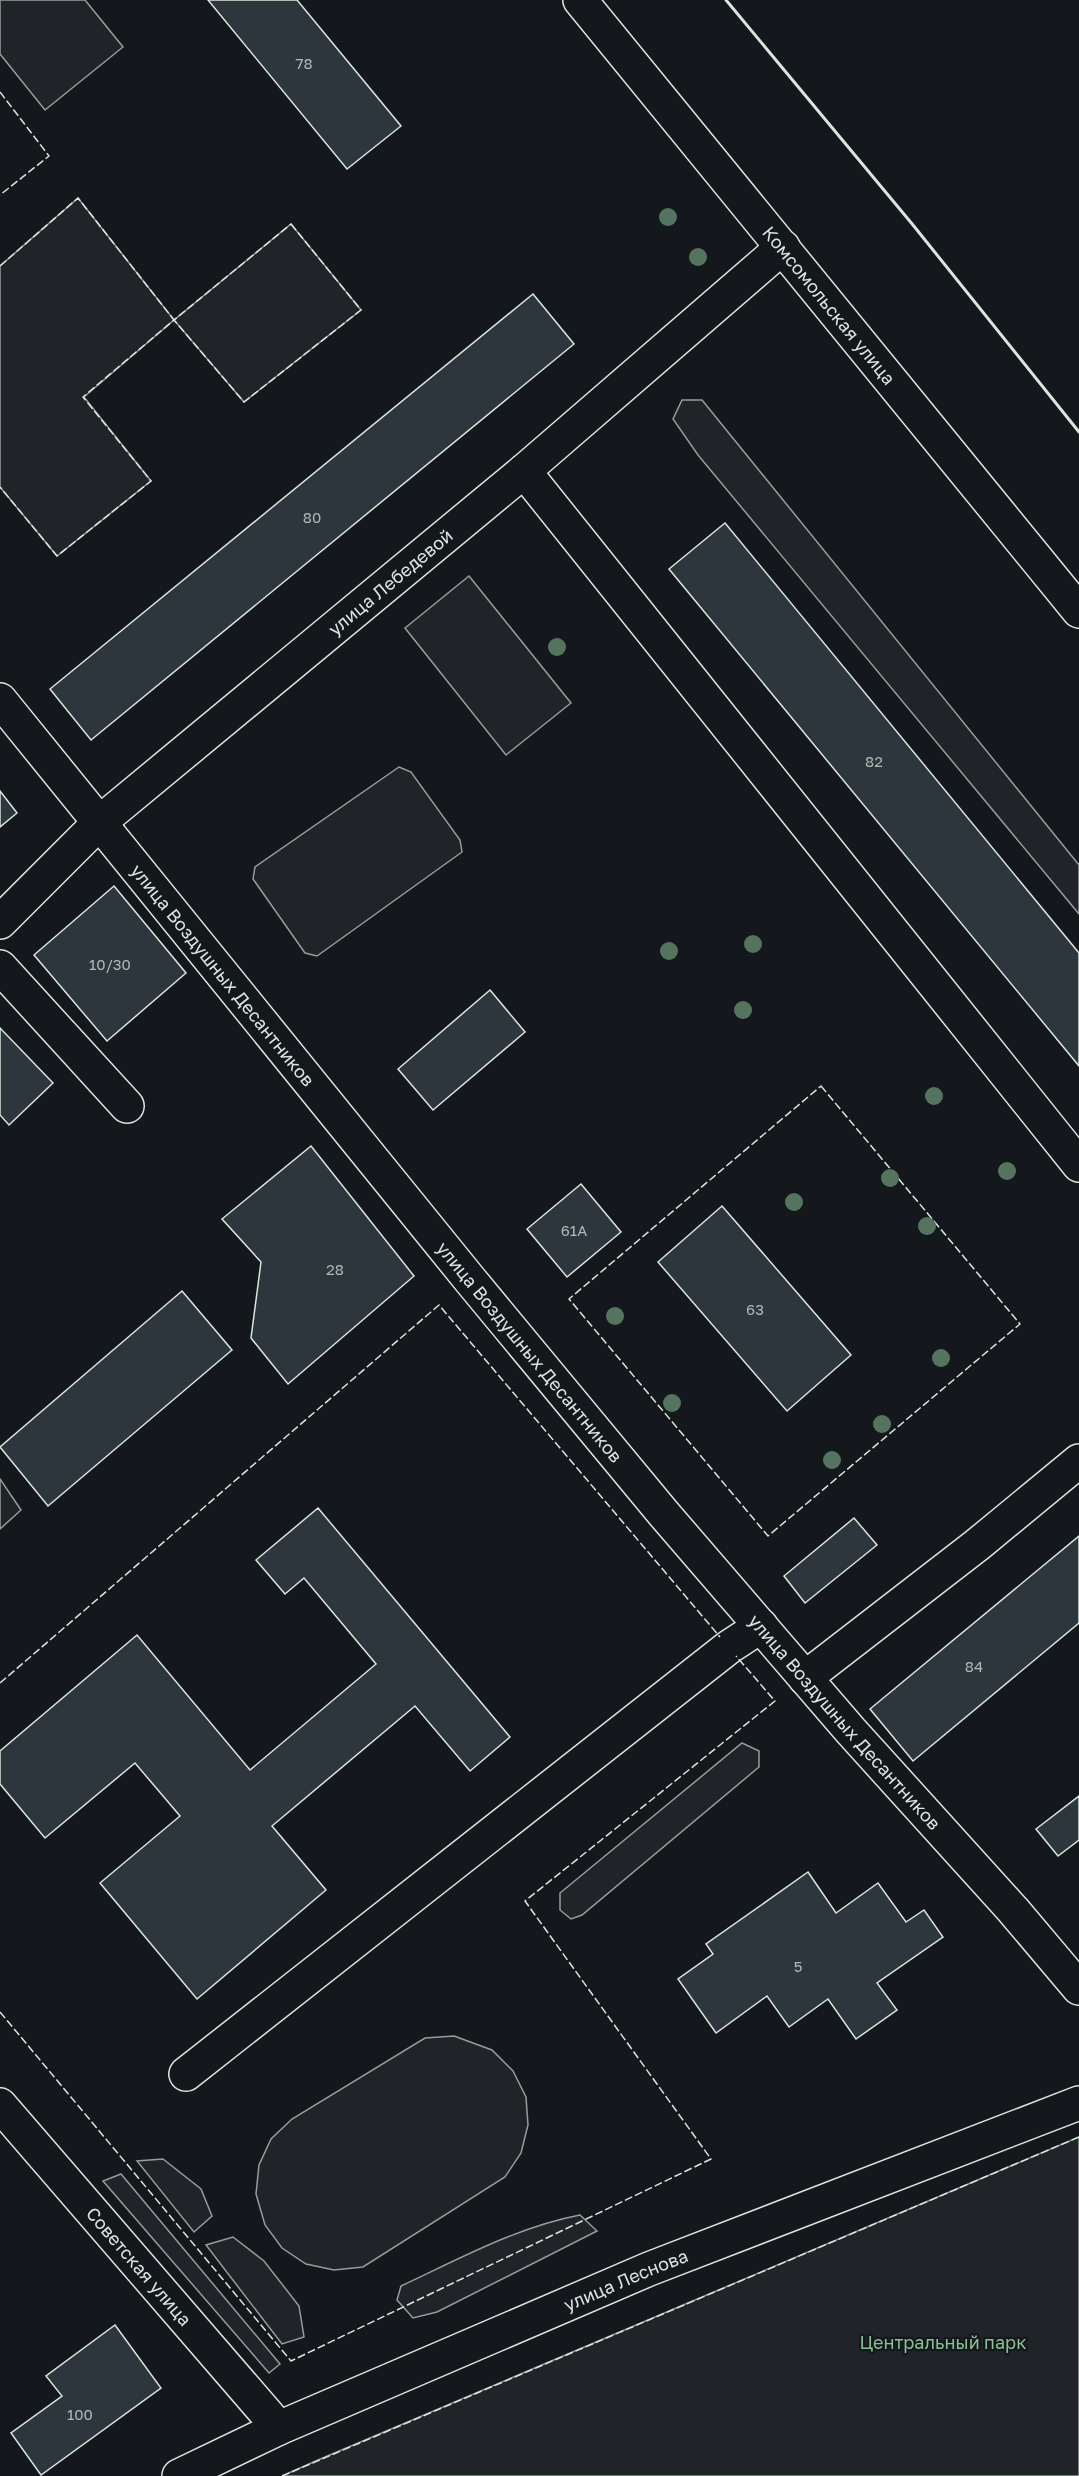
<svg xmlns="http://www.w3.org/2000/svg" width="1079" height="2476" font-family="'Golos Text',sans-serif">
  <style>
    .green { fill: #202428; stroke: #939e99; stroke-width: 1.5 }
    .building { fill: #2c363c; stroke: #d8e6dc; stroke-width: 1.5 }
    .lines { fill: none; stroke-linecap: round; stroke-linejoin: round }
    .minor-casing { stroke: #d8e6dc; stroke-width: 36 }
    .major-casing { stroke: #d8e6dc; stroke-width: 36 }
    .minor { stroke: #14181c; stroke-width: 33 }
    .major { stroke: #14181c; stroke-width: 33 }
    .fence { stroke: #d8e6dc; stroke-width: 1.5; stroke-dasharray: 8 3; stroke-linecap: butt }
    .wall { stroke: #d8e6dc; stroke-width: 3 }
    .tree { fill: #55745f }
    .labels { text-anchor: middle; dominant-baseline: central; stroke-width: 4.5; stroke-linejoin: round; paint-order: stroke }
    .number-label { font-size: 15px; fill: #adbab4 }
    .street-label { font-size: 18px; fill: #d8e6dc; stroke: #14181c }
    .park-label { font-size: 18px; fill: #8ac095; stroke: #14181c }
  </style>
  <rect width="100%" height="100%" fill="#14181c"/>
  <g class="green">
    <polygon points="0,0 85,0 123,47 45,110 0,54"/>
    <polygon points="78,198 174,320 291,224 361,310 244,402 174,320 84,397 151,481 57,556 0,487 0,266"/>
    <polygon points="682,400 702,400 1079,865 1079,914 698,455 673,419"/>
    <polygon points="469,576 571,703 506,755 405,628"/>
    <polygon points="399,767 411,772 460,840 462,852 317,956 305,953 253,879 255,867"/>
    <polygon points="0,1479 21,1510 0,1529"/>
    <polygon points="742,1743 759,1751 759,1767 582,1915 571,1919 560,1910 560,1893"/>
    <polygon points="454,2036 492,2050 513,2071 526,2097 528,2125 521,2153 505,2177 363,2267 334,2270 306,2264 282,2248 265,2225 256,2194 259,2165 271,2139 292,2119 425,2038"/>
    <polygon points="1079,2137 1079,2476 282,2476 318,2460"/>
    <polygon points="163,2159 201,2189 212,2216 194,2232 137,2161"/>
    <polygon points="121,2174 280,2364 269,2373 103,2181"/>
    <path d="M580,2215L597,2231L437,2312L413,2318L397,2300L401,2286C459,2259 517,2227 580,2215Z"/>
    <polygon points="233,2237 264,2261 299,2306 304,2337 282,2344 206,2245"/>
  </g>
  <g class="building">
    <polygon points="208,0 297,0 401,126 347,169"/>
    <polygon points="533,294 574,344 91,740 50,689"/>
    <polygon points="725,523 1079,953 1079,1066 669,569"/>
    <polygon points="0,791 17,813 0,827"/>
    <polygon points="114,886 186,973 107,1041 34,955"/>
    <polygon points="490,990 525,1032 433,1110 398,1069"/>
    <polygon points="0,1028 53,1083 9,1125 0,1115"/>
    <polygon points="311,1146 414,1276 288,1384 251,1338 261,1262 222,1219"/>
    <polygon points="581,1184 621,1232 567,1277 527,1229"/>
    <polygon points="722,1206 851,1355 787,1411 658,1262"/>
    <polygon points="182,1291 232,1350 48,1506 0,1447"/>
    <polygon points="318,1508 510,1737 470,1771 415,1706 272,1826 326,1890 197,1999 100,1883 180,1816 135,1763 45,1838 0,1784 0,1751 137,1635 250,1770 376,1664 304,1578 285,1594 256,1560"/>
    <polygon points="854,1518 877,1545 805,1603 784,1576"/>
    <polygon points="1079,1536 1079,1623 913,1761 870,1709"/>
    <polygon points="1079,1796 1079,1840 1058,1856 1036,1829"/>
    <polygon points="808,1872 836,1913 878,1883 906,1922 924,1910 943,1937 877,1983 897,2010 856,2039 828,1999 789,2027 767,1996 716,2033 678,1979 713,1954 706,1944"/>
    <polygon points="115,2325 161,2388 41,2475 11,2433 62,2396 46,2376"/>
  </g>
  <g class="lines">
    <defs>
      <g id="minor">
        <polyline points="524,471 1079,1165"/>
        <path id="s1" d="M0,700L471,1281L664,1514L851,1731L1013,1910L1079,1988"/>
        <path id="s2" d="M0,922L100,822L524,471L783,247"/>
        <polyline points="0,967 127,1106"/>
        <polyline points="805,1678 977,1545 1079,1461"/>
        <polyline points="186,2074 729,1647 761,1626"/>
        <path id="s3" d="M0,2105L279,2428"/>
        <path id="s4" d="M179,2476L279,2428L649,2269L1079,2103"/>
      </g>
      <g id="major">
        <path id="s5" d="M580,0L1079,611"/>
      </g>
    </defs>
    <use href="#minor" class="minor-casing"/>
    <use href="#major" class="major-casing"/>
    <use href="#minor" class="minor"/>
    <use href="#major" class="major"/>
    <g class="fence">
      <polyline points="0,92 49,156 0,195"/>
      <polygon points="291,224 361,310 244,402 174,320"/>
      <polyline points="0,266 78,198 174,320 83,397 151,481 57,556 0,487"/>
      <polygon points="821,1086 1020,1324 768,1536 569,1299"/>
      <polyline points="0,1683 439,1305 720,1637"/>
      <polyline points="0,2012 291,2361 711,2159 525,1901 775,1701 736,1656"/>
      <polyline points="282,2476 1079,2137"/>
    </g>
    <polyline class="wall" points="726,0 913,225 1079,432"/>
  </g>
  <g class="tree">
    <circle cx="668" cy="217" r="9"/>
    <circle cx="698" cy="257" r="9"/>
    <circle cx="557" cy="647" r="9"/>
    <circle cx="753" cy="944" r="9"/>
    <circle cx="669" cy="951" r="9"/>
    <circle cx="743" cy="1010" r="9"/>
    <circle cx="934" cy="1096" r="9"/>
    <circle cx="1007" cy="1171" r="9"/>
    <circle cx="890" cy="1178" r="9"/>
    <circle cx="794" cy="1202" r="9"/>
    <circle cx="927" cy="1226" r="9"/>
    <circle cx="615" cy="1316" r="9"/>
    <circle cx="941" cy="1358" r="9"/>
    <circle cx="672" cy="1403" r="9"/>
    <circle cx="882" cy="1424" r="9"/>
    <circle cx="832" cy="1460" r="9"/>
  </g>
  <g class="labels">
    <g class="number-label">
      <text x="304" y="63">78</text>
      <text x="312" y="517">80</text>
      <text x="874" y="761">82</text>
      <text x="110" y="964">10/30</text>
      <text x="574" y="1230">61А</text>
      <text x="335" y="1269">28</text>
      <text x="755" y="1309">63</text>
      <text x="974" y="1666">84</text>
      <text x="798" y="1966">5</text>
      <text x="80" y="2414">100</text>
    </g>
    <g class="street-label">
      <text stroke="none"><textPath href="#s5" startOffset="394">Комсомольская улица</textPath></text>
      <text stroke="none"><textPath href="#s2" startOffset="518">улица Лебедевой</textPath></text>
      <text stroke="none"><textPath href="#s1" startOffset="354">улица Воздушных Десантников</textPath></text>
      <text stroke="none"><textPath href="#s1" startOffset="840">улица Воздушных Десантников</textPath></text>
      <text stroke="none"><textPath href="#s1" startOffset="1326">улица Воздушных Десантников</textPath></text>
      <text stroke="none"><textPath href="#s3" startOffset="213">Советская улица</textPath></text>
      <text stroke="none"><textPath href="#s4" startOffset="488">улица Леснова</textPath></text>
    </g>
    <g class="park-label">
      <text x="943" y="2342">Центральный парк</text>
    </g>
  </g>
</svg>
